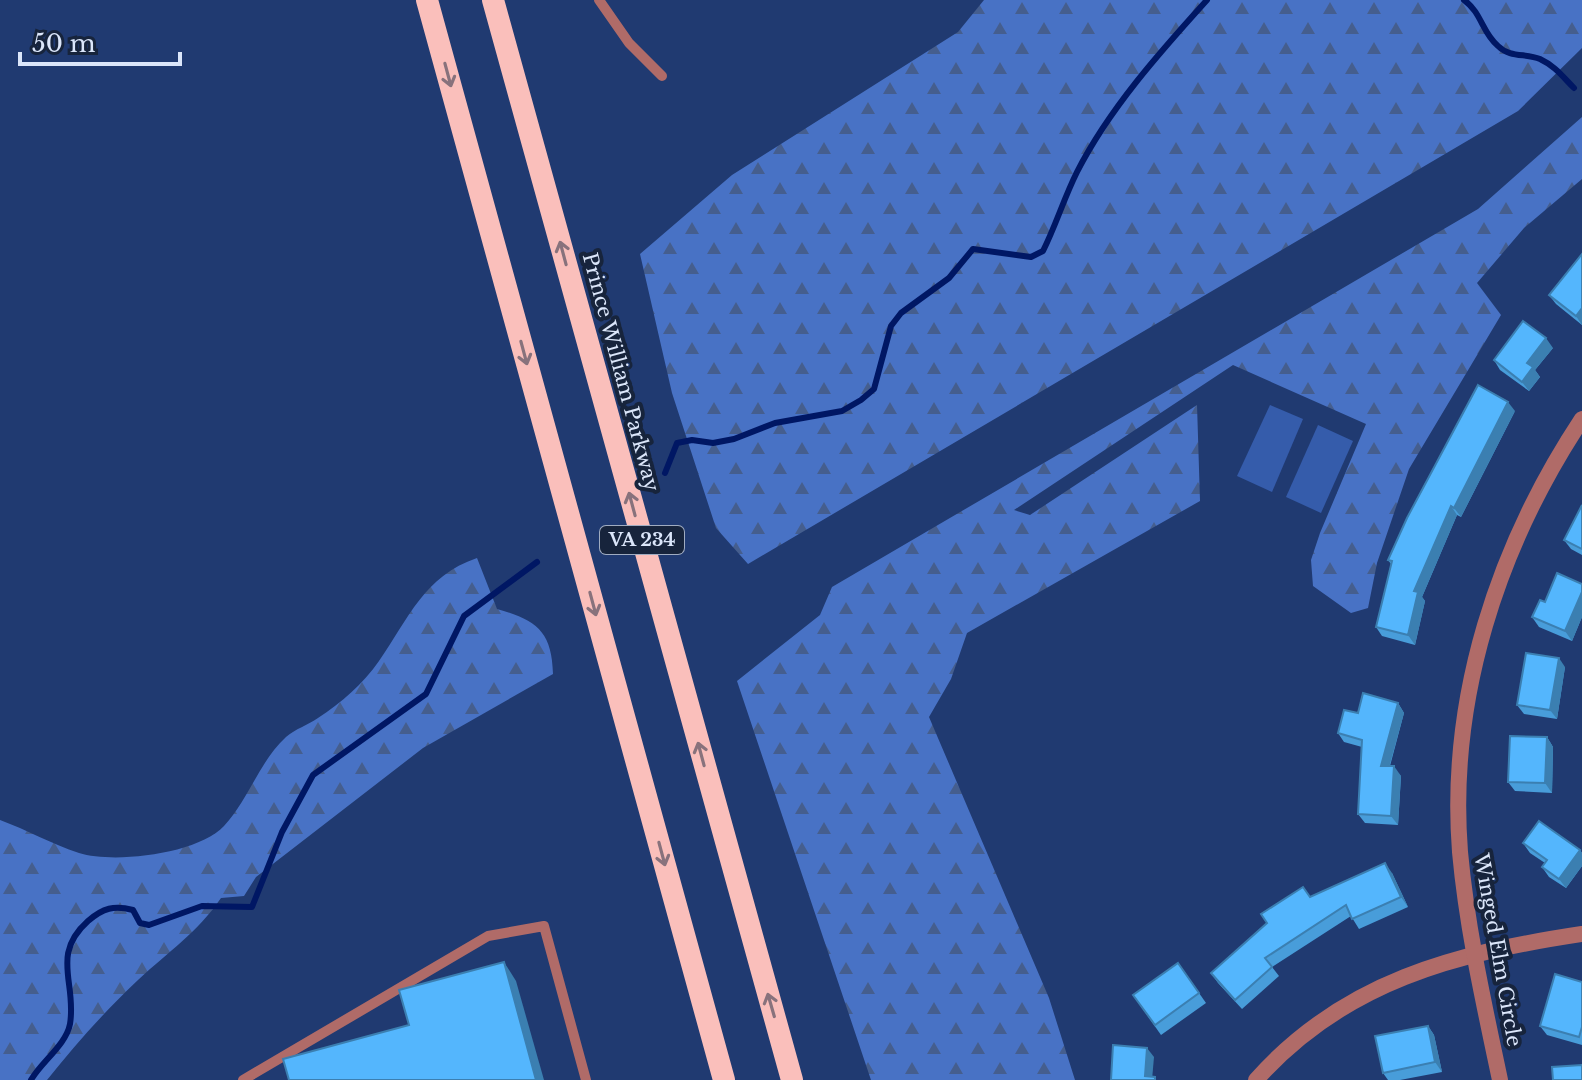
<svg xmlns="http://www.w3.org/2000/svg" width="1582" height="1080" font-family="'Libre Baskerville',serif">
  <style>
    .forest { fill: url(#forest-firs) }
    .pitch { fill: #355cab }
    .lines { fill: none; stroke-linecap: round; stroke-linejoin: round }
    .stream { stroke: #001764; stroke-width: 6 }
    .service { stroke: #b06b68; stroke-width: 10 }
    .minor { stroke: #b06b68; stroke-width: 16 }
    .trunk { stroke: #fabfbb; stroke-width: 22 }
    .wall { fill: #489dda }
    .shaded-wall { fill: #3b7fb1 }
    .building { fill: #54b6fd; stroke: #3b7fb1; stroke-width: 2 }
    .oneway { stroke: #88727c }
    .labels { text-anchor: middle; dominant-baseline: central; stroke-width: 8; stroke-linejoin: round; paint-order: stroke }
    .shield { fill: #17243c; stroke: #a0acc1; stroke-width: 2 }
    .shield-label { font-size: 18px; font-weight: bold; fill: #dbe6fa }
    .street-label { font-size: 20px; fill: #dbe6fa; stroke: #17243c }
  </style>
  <defs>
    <pattern id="forest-firs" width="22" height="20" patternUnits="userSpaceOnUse" patternTransform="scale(2)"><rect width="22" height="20" fill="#4872c5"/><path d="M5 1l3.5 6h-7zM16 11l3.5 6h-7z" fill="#455e8e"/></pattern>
  </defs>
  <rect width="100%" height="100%" fill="#203a71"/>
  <g class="forest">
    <polygon points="984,0 1582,0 1582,48 1518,111 748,564 716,528 672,393 640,254 732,175 958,32"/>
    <polygon points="1582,117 1582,179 1524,228 1477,283 1501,315 1409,469 1377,563 1368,608 1351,613 1313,586 1311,560 1320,533 1366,424 1233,365 1014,510 1030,515 1197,405 1200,501 967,633 951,679 929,717 1049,998 1075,1080 871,1080 737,681 820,615 832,587 1478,209"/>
    <path d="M477,558L497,609C536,620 552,631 553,674L423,748L256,877L244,896L221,898C197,933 169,951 138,980C105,1011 75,1045 47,1080H0V820C27,830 52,844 79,853C114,864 198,854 224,826C249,799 259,762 286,737C295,729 308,725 318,718C341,703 363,684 379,661C409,618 424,576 477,558Z"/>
  </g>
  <g class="pitch">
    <polygon points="1270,405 1303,419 1272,492 1237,476"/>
    <polygon points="1318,425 1353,441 1321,513 1286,497"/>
  </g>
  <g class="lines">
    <g class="stream">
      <path d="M1464,0C1482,13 1482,33 1498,46C1510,58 1526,53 1540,59C1555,66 1563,77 1574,88"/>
      <path d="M665,473L677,443L692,440L713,443L734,439L775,423L842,411L861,400L874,389L891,326L901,313L949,278L973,249L1031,257L1043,251C1056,225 1064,198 1077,172C1109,109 1160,52 1207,0"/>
      <path d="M31,1080C41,1062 66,1045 70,1024C77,983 50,955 88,921C103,908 114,905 133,910L140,923L149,925L202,906L252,907L282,832L313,775L426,694L464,616L537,562"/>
    </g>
    <g class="service">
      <polyline points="599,0 629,43 662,76"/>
      <polyline points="243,1080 488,936 544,926 586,1080"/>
    </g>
    <g class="minor">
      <path d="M1256,1080C1344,981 1456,953 1582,934"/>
      <path d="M1500,1080C1484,1004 1467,929 1460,852C1448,698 1498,546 1582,419"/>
    </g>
    <g class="trunk">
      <polyline points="427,0 724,1080"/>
      <polyline points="493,0 792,1080"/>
    </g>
  </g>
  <g class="wall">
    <polygon points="1582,254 1582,325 1556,304 1549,295"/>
    <polygon points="1553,348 1535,370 1540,377 1529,391 1500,370 1494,360"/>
    <polygon points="1515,411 1461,517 1457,515 1422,597 1425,601 1415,645 1382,636 1376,627 1391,564 1388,560"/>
    <polygon points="1582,505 1582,555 1571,549 1564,540"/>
    <polygon points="1582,584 1582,617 1572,641 1539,627 1532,617 1545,602"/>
    <polygon points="1565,667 1557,719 1524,714 1517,705"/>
    <polygon points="1398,703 1404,713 1390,766 1401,776 1398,825 1365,823 1358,814 1362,747 1344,742 1338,733"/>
    <polygon points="1547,737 1553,747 1552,793 1515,791 1508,782"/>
    <polygon points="1523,843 1580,850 1582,853 1582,866 1566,888 1549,877 1542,867 1545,863 1530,853"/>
    <polygon points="1392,873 1408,907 1359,929 1351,916 1272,967 1279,976 1242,1009 1218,983 1211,973 1310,897"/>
    <polygon points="1178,963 1206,1003 1161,1035 1133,995"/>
    <polygon points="1582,982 1582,1045 1547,1035 1540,1026"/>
    <polygon points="1428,1026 1434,1035 1442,1072 1400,1080 1388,1080 1383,1073"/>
  </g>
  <g class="shaded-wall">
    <polygon points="1582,308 1582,325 1576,316"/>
    <polygon points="1546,338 1553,348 1535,370 1540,377 1529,391 1522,382 1527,363"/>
    <polygon points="1508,402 1515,411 1461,517 1454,508"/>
    <polygon points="1451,506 1457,515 1422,597 1425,601 1415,645 1408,635 1414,591"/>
    <polygon points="1582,592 1582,617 1572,641 1565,631"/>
    <polygon points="1559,658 1565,667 1557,719 1550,710"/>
    <polygon points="1398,703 1404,713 1387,775 1381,766"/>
    <polygon points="1547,737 1553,747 1552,793 1545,783"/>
    <polygon points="1394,766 1401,776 1398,825 1391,816"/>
    <polygon points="1580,850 1582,853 1582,866 1566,888 1559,879"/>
    <polygon points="1385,863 1392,873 1408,907 1401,897"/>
    <polygon points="504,962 516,981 544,1080 536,1080"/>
    <polygon points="1428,1026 1434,1035 1442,1072 1435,1062"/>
    <polygon points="1147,1048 1154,1057 1152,1080 1145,1076"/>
  </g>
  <g class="building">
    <polygon points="1582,254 1582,308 1576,316 1549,295"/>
    <polygon points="1523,321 1546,338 1527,363 1533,367 1522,382 1494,360"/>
    <polygon points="1478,385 1508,402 1454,508 1451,506 1414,591 1418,592 1408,635 1376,627 1392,561 1388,560 1407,518"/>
    <polygon points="1582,505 1582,549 1564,540"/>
    <polygon points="1557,573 1582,584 1582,592 1565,631 1532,617 1540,600 1545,602"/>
    <polygon points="1526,653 1559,658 1550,710 1517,705"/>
    <polygon points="1363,693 1398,703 1381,766 1394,766 1391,816 1358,814 1362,740 1338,733 1344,710 1358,713"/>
    <polygon points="1510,736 1547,737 1545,783 1508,782"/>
    <polygon points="1539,821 1580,850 1559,879 1542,867 1547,860 1523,843"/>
    <polygon points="1385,863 1401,897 1352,919 1346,905 1265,958 1272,967 1235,1000 1211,973 1267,923 1261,914 1303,887 1310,897"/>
    <polygon points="504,962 536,1080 289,1080 283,1059 409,1025 399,990"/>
    <polygon points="1178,963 1199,993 1155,1025 1133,995"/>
    <polygon points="1555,974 1582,982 1582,1027 1579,1037 1540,1026"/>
    <polygon points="1428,1026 1435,1062 1383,1073 1375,1036"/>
    <polygon points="1113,1045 1147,1048 1145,1076 1155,1077 1155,1080 1111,1080"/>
    <polygon points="1582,1065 1582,1080 1553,1080 1552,1067"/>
  </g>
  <defs><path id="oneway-shaft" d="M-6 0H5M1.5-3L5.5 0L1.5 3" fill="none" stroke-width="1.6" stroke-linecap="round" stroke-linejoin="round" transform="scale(2)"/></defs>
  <g class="oneway">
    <use href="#oneway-shaft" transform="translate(448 75) rotate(75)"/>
    <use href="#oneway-shaft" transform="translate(563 253) rotate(-105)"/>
    <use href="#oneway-shaft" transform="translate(524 353) rotate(75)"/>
    <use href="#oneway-shaft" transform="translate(632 504) rotate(-105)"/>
    <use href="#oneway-shaft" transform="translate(593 604) rotate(75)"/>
    <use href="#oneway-shaft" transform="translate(701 754) rotate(-105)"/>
    <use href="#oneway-shaft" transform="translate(662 854) rotate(75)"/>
    <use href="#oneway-shaft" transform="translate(771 1005) rotate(-106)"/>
  </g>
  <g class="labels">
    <rect class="shield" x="600" y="526" width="84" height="28" rx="6"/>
    <g class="shield-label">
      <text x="642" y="540">VA 234</text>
    </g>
    <g class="street-label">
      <text transform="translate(621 372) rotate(75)">Prince William Parkway</text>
      <text transform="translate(1498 950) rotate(80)">Winged Elm Circle</text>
    </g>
  </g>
  <path d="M20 52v12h160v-12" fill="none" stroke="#dbe6fa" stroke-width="4"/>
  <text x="32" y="52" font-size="24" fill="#dbe6fa" stroke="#17243c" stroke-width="6" paint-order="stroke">50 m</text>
</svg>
